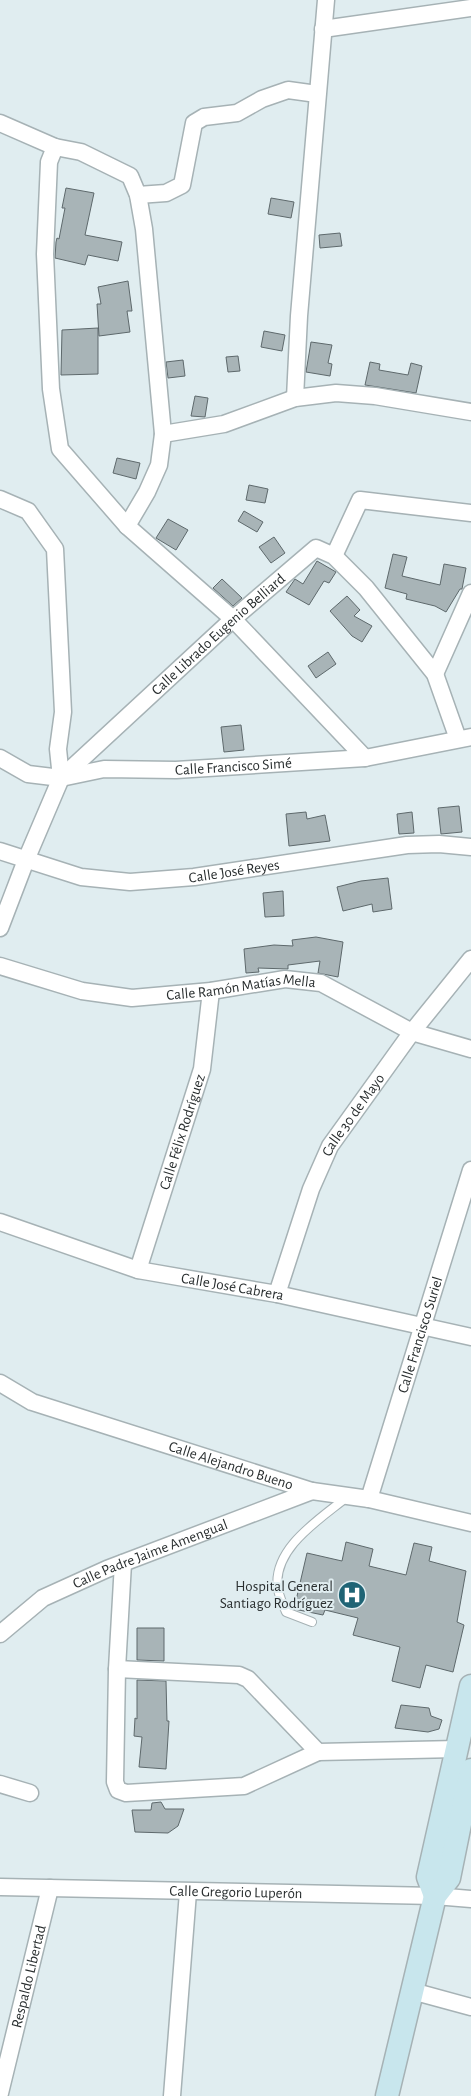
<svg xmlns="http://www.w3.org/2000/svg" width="471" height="2096" font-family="'Alegreya Sans',sans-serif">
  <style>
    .building { fill: #a8b4b7; stroke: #5e696c }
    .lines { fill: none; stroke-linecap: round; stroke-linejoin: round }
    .service-casing { stroke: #a6b2b5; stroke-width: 10 }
    .minor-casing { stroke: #a6b2b5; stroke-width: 19 }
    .secondary-casing { stroke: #a6b2b5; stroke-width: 25 }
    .service { stroke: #fff; stroke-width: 8 }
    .minor { stroke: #fff; stroke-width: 16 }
    .secondary { stroke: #c8e6ed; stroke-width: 22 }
    .labels { text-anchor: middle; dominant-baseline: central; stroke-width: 4; stroke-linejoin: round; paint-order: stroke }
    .street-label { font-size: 15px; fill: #292e2f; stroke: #e0edf0 }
    .poi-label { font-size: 15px; fill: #292e2f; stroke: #e0edf0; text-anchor: end }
  </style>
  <rect width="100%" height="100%" fill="#e0edf0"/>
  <g class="building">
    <polygon points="66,188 94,193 85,235 122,242 118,261 88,255 85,265 55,258 56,242 57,238 59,239 65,208 62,208"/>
    <polygon points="271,198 294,202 291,218 268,214"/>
    <polygon points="340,233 342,246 320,248 319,235"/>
    <polygon points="128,281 132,311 127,311 130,332 99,336 97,304 101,304 98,287"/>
    <polygon points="98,328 98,374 61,375 62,330"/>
    <polygon points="264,331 285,335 282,351 261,347"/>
    <polygon points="311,342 332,345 328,363 332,364 330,376 306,372"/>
    <polygon points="238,356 240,371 228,372 226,357"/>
    <polygon points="183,360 185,376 168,378 166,362"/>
    <polygon points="370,362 380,364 379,370 408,375 411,363 422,366 416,393 365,385"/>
    <polygon points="195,396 208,398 205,417 191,416"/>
    <polygon points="117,458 140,463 136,479 113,473"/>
    <polygon points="249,485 268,489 265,503 246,500"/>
    <polygon points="244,511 263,522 257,532 238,521"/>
    <polygon points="168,519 188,530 176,550 156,538"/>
    <polygon points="274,537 285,553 271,563 259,547"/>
    <polygon points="393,554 407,557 402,576 440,585 444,564 466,568 462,589 460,589 446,612 435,606 406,599 407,594 385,588"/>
    <polygon points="317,561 336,572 329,583 324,581 309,605 286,592 295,579 303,584"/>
    <polygon points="222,579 242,598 233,606 213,588"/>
    <polygon points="347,596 360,610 354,616 372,626 362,642 352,636 330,611"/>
    <polygon points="328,652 336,664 316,678 308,666"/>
    <polygon points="241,725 244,750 224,752 221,727"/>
    <polygon points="459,806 462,832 441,834 438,808"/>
    <polygon points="306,812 307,819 325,815 330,841 289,846 286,814"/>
    <polygon points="412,812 414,833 399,834 397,814"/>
    <polygon points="388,878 392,909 373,912 372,904 343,911 337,887 361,881"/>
    <polygon points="283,891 284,916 265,917 263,893"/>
    <polygon points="316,937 343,942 338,977 318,973 320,961 288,965 288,969 258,968 259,972 246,973 244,949 274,945 293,946 292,940"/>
    <polygon points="346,1542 373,1549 369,1566 406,1575 414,1543 432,1547 429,1561 466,1571 457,1622 464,1625 453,1672 426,1665 420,1688 392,1681 400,1647 353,1635 358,1618 325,1610 323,1615 294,1609 307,1553 342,1561"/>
    <polygon points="137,1628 164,1628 164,1661 137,1660"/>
    <polygon points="137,1680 166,1681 167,1721 169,1721 166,1769 139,1767 142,1737 134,1736 135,1718 137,1719"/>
    <polygon points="401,1705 429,1708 431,1716 442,1720 439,1729 428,1732 395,1728"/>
    <polygon points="161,1802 165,1809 184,1809 178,1826 168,1833 135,1832 132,1810 151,1810 152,1803"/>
  </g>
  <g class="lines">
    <defs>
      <path id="service" d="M312,1622L286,1612C283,1605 280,1598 278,1590C271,1549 320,1519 347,1497"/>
      <g id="minor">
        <polyline points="323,29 471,8"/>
        <polyline points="0,123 55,147 81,152 130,176 138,195 144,229 163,434 159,465 147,492 127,526"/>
        <polyline points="55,147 49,162 45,254 51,389 60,449 127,526 233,619 365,758"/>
        <polyline points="138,195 166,193 182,185 194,123 204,117 237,113 262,99 288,90 317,94"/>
        <polyline points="295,398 299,316 326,0"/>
        <polyline points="163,434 224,424 295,398 336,393 375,396 471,412"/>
        <polyline points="0,499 28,511 55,549 63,712 58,749 61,778"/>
        <polyline points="334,556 360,500 471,513"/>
        <polyline points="435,674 471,593"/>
        <path id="s1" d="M0,758L28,774L61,778L104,769L176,770L365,758L471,737"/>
        <path id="s2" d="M0,851L81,877L130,882L194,877L407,845L439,844L471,847"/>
        <path id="s3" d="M0,928L26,860L61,778L233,619L316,548L334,556L366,588L435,674L458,739"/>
        <path id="s4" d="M0,966L82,991L132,998L211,991L285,979L321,983L412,1032L471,1049"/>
        <path id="s5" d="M0,1222L138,1270L277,1294L471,1337"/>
        <path id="s6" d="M138,1270L202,1069L211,991"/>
        <path id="s7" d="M277,1294L311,1189L330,1146L412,1032L471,959"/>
        <path id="s8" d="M0,1383L32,1402L312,1491L369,1499L471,1523"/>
        <path id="s9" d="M369,1499L471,1170"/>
        <polyline points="123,1563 117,1669 115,1782 118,1790 126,1793 244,1786 318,1752"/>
        <path id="s10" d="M0,1634L43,1598L107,1569L312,1491"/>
        <polyline points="117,1669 239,1675 248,1679 318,1752 457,1749"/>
        <polyline points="0,1784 30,1793"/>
        <path id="s11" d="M0,1887L435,1896L471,1899"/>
        <polyline points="412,1991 471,2007"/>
        <path id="s12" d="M0,2093L50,1888"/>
        <polyline points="172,2096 188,1892"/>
      </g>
      <g id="secondary">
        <polyline points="435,1896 428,1877 471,1686"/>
        <polyline points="387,2096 435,1896 449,1878 471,1770"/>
      </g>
    </defs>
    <use href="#service" class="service-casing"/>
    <use href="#minor" class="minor-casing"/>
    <use href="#secondary" class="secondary-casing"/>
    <use href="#service" class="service"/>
    <use href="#minor" class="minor"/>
    <use href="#secondary" class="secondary"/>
  </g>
  <defs>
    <symbol id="hospital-disc" viewBox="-11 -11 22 22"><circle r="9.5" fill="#1f6475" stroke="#e0edf0"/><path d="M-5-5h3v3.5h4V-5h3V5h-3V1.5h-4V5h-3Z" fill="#fff"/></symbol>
  </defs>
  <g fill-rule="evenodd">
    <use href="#hospital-disc" x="336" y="1579" width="32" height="32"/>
  </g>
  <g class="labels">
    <g class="street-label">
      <text stroke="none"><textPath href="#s3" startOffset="375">Calle Librado Eugenio Belliard</textPath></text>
      <text stroke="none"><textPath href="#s1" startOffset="239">Calle Francisco Simé</textPath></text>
      <text stroke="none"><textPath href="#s2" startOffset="239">Calle José Reyes</textPath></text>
      <text stroke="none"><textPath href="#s4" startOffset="246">Calle Ramón Matías Mella</textPath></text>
      <text stroke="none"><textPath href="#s7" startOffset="196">Calle 30 de Mayo</textPath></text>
      <text stroke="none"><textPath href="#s6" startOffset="145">Calle Félix Rodríguez</textPath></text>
      <text stroke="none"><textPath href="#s5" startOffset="242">Calle José Cabrera</textPath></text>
      <text stroke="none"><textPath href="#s9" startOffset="172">Calle Francisco Suriel</textPath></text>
      <text stroke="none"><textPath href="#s8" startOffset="246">Calle Alejandro Bueno</textPath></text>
      <text stroke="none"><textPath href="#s10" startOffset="172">Calle Padre Jaime Amengual</textPath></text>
      <text stroke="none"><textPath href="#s11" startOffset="236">Calle Gregorio Luperón</textPath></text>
      <text stroke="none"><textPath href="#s12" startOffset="120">Respaldo Libertad</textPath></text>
    </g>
    <g class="poi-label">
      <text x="333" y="1586">Hospital General<tspan x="333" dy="17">Santiago Rodríguez</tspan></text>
    </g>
  </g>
</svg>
